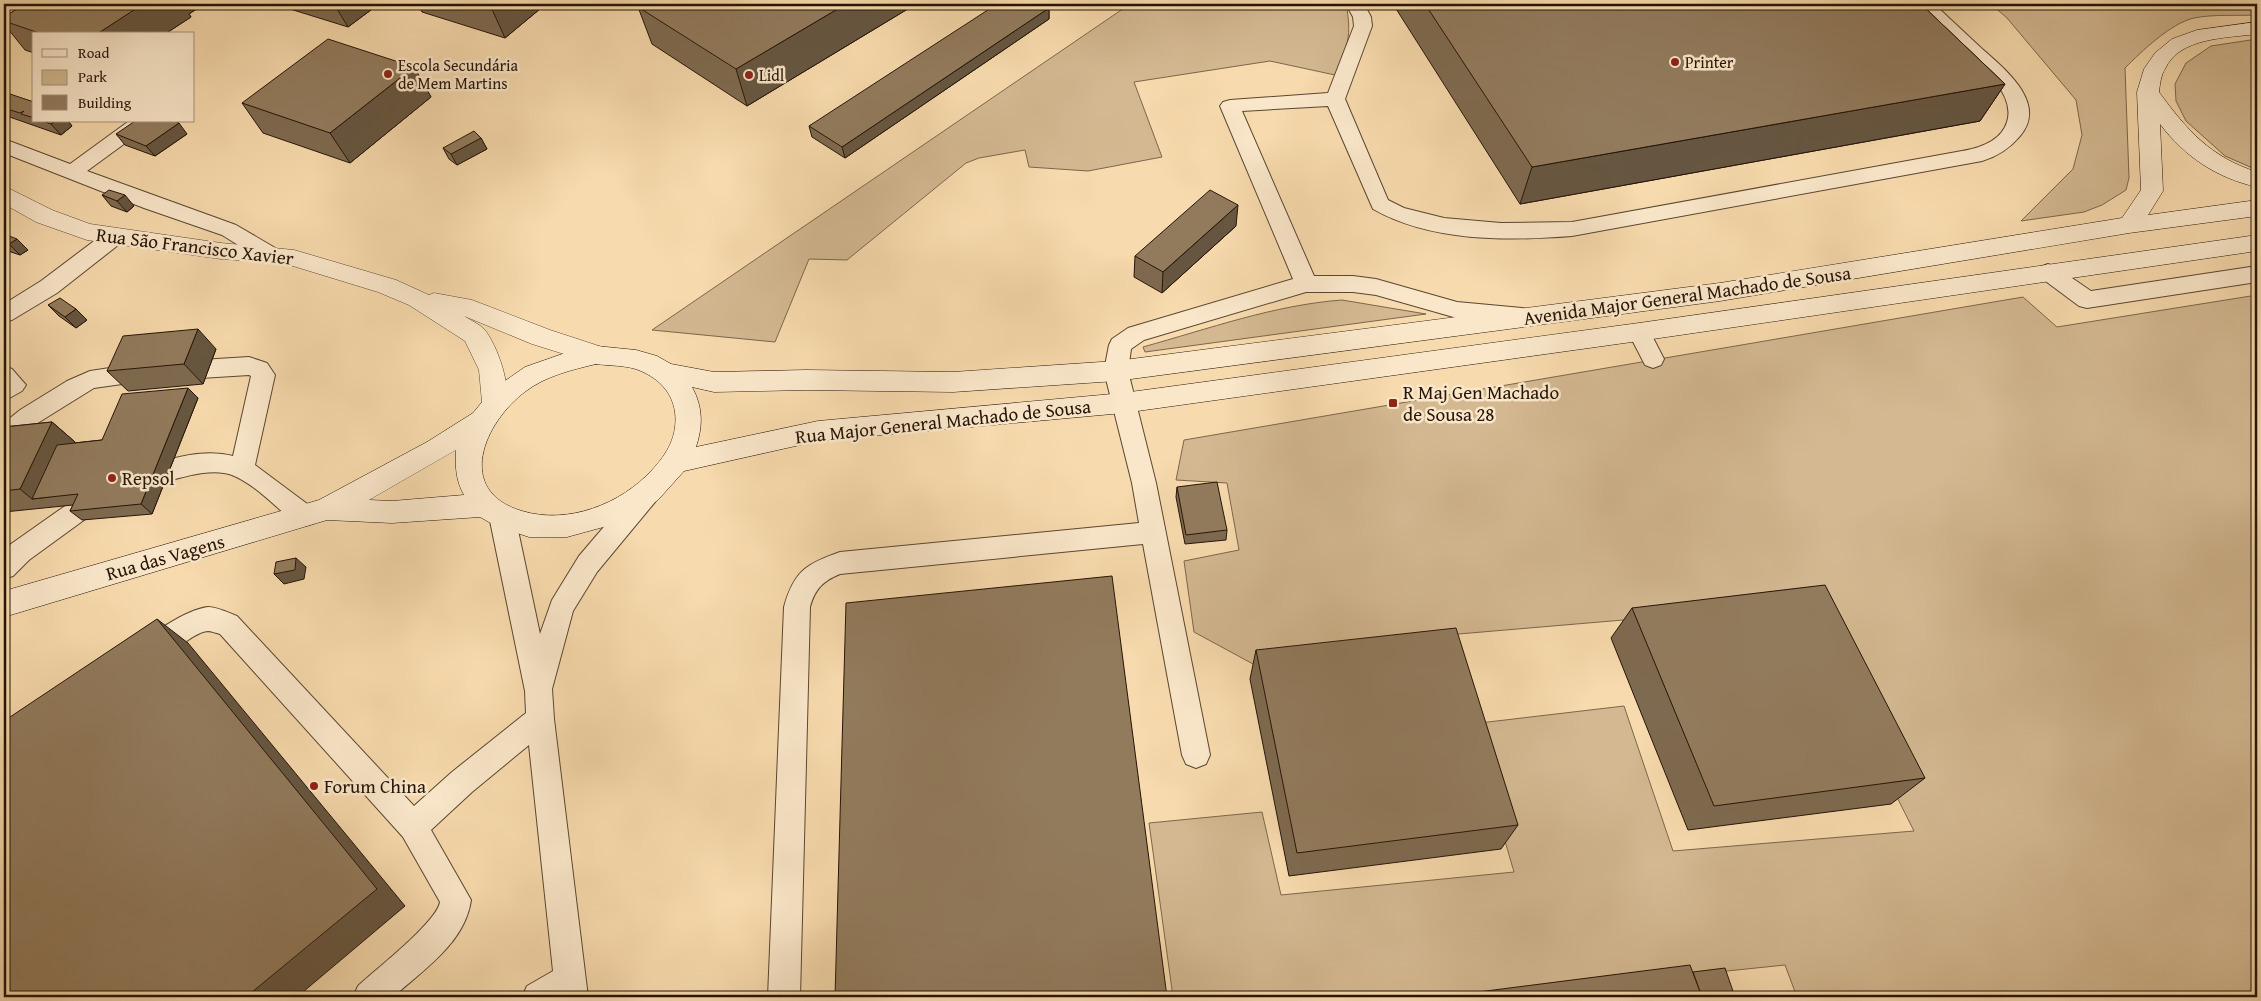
<svg xmlns="http://www.w3.org/2000/svg" width="2261" height="1001" font-family="'Gentium Book Plus',serif">
  <style>
    .green { fill: #d3b891; stroke: #7c664c }
    .lines { fill: none; stroke-linecap: round; stroke-linejoin: round }
    .lane-casing { stroke: #5a4630; stroke-width: 2 }
    .street-casing { stroke: #5a4630; stroke-width: 1 }
    .secondary-casing { stroke: #251407; stroke-width: 1 }
    .lane { fill: #fae7ca; fill-rule: evenodd }
    .street { fill: #fae7ca; fill-rule: evenodd }
    .secondary { fill: #fae7ca; fill-rule: evenodd }
    .wall { fill: #7e6a50; stroke: #251407 }
    .shaded-wall { fill: #665641; stroke: #251407 }
    .building { fill: #927b5d; stroke: #251407 }
    .poi-dot { fill: #8f2418; stroke: #fae7ca; stroke-width: 2 }
    .labels { text-anchor: middle; dominant-baseline: central; stroke-width: 5; stroke-linejoin: round; paint-order: stroke }
    .far-poi-label { font-size: 16px; fill: #251407; stroke: #fae7ca; text-anchor: start }
    .street-label { font-size: 19px; fill: #251407; stroke: #fae7ca }
    .poi-label { font-size: 19px; fill: #251407; stroke: #fae7ca; text-anchor: start }
  </style>
  <rect width="100%" height="100%" fill="#f7daad"/>
  <filter id="stains"><feTurbulence type="fractalNoise" baseFrequency=".004" numOctaves="4"/><feColorMatrix values="0 0 0 0 .2 0 0 0 0 .09 0 0 0 0 .02 0 0 0 .5 -.17"/></filter>
  <radialGradient id="worn" r=".72"><stop offset=".6" stop-color="#630" stop-opacity="0"/><stop offset="1" stop-color="#630" stop-opacity=".3"/></radialGradient>
  <g class="green">
    <path d="M1130,4H1346C1352,34 1348,48 1335,75L1270,61L1134,82L1162,157L1088,171L1029,167L1025,150L979,158L966,163L847,260L809,259L775,342L652,330Z"/>
    <path d="M1991,4H2257V15C2238,16 2213,14 2194,18C2171,23 2141,52 2125,68L2129,178L2126,190L2102,205L2084,212L2021,221L2073,169L2082,135L2076,100L2007,18Z"/>
    <polygon points="2257,39 2257,170 2225,156 2186,121 2176,101 2175,84 2186,63 2211,46"/>
    <polygon points="2257,295 2257,997 1797,997 1785,965 1476,997 1173,997 1149,823 1262,812 1281,895 1514,872 1471,724 1624,706 1673,851 1914,831 1800,605 1435,636 1253,664 1194,632 1184,561 1239,550 1227,483 1176,480 1184,440 2023,297 2057,327"/>
    <path d="M1342,300L1426,314L1145,352L1143,347C1208,329 1274,305 1342,300Z"/>
  </g>
  <g class="lines">
    <defs>
      <g id="lane">
        <polygon points="4,4 23,4 10,14 4,15"/>
        <path d="M1346,4H1364L1371,17L1372,26L1345,99L1388,200L1404,208L1444,218L1501,223L1572,222L1962,151C1980,148 2001,141 2007,122C2021,79 1934,37 1915,4H1934C1949,18 1964,32 1979,46C2002,67 2049,102 2020,136C2009,149 1998,156 1982,161L1572,236C1507,241 1431,242 1373,209L1328,106L1242,111L1314,276H1353L1376,279L1457,302L1522,308L1530,310L1533,316L1530,322L1522,324L1457,318L1376,295L1353,292H1306L1144,340L1131,349L1128,371L1156,483L1210,755L1206,764L1196,768L1186,764L1182,755L1143,544L840,574C823,581 815,589 810,607L800,997H768L784,607C794,571 806,564 840,552L1139,523L1132,483L1104,371L1109,345L1112,339L1128,328L1293,279L1220,106L1223,102L1230,100L1328,93L1354,26L1353,17Z"/>
        <polygon points="129,121 153,121 150,125 87,171 236,225 277,249 280,254 277,259 269,262 261,259 222,235 144,208 4,153 4,139 70,164"/>
        <polygon points="114,230 122,232 125,237 122,242 57,293 12,320 4,322 4,304 41,281 106,232"/>
        <polygon points="2048,264 2056,267 2091,291 2257,266 2257,282 2087,308 2079,306 2040,277 2037,272 2040,267"/>
        <polygon points="1639,324 1647,326 1664,359 1661,365 1653,368 1645,365 1628,332 1631,326"/>
        <path d="M249,357L267,363L275,375L255,465L314,509L318,516L314,523L305,526L296,523C276,508 255,484 232,475C213,468 187,476 168,481C154,485 141,492 127,487L124,480L127,473C159,462 199,447 233,456L251,376L249,375L136,382L94,388L36,424L13,444L4,446V423L20,410L67,381L90,371L136,364Z"/>
        <polygon points="4,366 12,369 26,385 22,391 4,401"/>
        <polygon points="101,484 110,487 113,494 110,501 29,560 13,576 4,579 4,551 11,544 92,487"/>
        <path d="M646,485L655,488L658,495L655,502L597,572L573,611L552,689L554,719L588,997H522L527,986L553,971L529,745L472,792L431,830L471,900C465,943 423,970 393,997H353L358,986C375,970 437,922 440,902L403,837L220,634C216,633 211,631 208,631C192,632 166,660 148,666L138,663L134,654C142,637 188,609 208,607C217,607 229,613 237,616L414,806L452,772L526,713L525,691L489,516L493,509L502,506L511,509L515,516L540,634L552,600L579,556L637,488Z"/>
      </g>
      <path id="street" d="M4,186L52,210L90,224L221,243L294,250L396,280L429,295L434,293L472,300L550,330L605,348L609,355L605,362L596,364L532,344L464,316C470,320 479,324 484,329C497,344 514,391 504,409L495,412L486,409L482,402L479,370L465,341L409,305L378,292L293,266L269,262L221,259L87,240L36,222L4,204Z"/>
      <path id="secondary" d="M2257,22V34C2228,38 2179,37 2165,69C2161,75 2160,84 2159,92C2187,130 2210,157 2257,172V187C2217,178 2185,157 2160,124L2163,191L2148,215L2257,200V216L2129,233L1720,301L1116,381L953,392L806,390L714,392L692,387C703,407 703,426 696,447L818,421L1123,393L1639,323L2257,235V251L1639,341L1123,413L818,441L684,471L658,500L643,510L611,525L567,537H529L496,526L480,517L392,523L327,520L4,617V591L319,500L427,442L473,413L492,390L525,367L565,353L596,346L636,350L657,356L671,364L714,372L806,370L953,372L1116,361L1720,283L2122,218L2141,190L2137,92L2144,69L2155,53L2172,39L2197,30ZM596,364C610,366 628,365 641,371C659,379 672,392 675,412C678,436 667,454 652,470C621,504 568,525 522,511C454,491 484,422 526,391C546,376 571,370 596,364ZM456,450C455,467 456,481 464,495L392,501L369,500Z"/>
    </defs>
    <use href="#lane" class="lane-casing"/>
    <use href="#street" class="street-casing"/>
    <use href="#secondary" class="secondary-casing"/>
    <use href="#lane" class="lane"/>
    <use href="#street" class="street"/>
    <use href="#secondary" class="secondary"/>
  </g>
  <g class="wall">
    <polygon points="25,4 204,4 189,14 191,17 165,34 34,34 34,53 25,50 4,24 4,17"/>
    <polygon points="274,4 379,4 348,27"/>
    <polygon points="418,4 546,4 505,38 422,12"/>
    <polygon points="644,4 916,4 747,106 652,44 638,7"/>
    <polygon points="1393,4 1921,4 2005,84 1980,121 1520,204"/>
    <polygon points="1049,8 1049,19 845,158 812,137 809,126"/>
    <polygon points="414,67 431,97 350,163 263,133 242,103"/>
    <polygon points="4,98 34,102 34,121 68,121 72,126 61,135 4,115"/>
    <polygon points="116,134 187,134 155,156 125,145"/>
    <polygon points="481,138 487,149 457,165 449,159 443,148"/>
    <polygon points="102,195 134,206 127,212 111,206"/>
    <polygon points="1236,226 1162,293 1134,277 1135,256"/>
    <polygon points="4,234 28,250 20,255 5,250 4,249"/>
    <polygon points="48,305 76,309 87,320 76,328 59,316"/>
    <polygon points="216,349 203,384 128,391 107,371"/>
    <polygon points="198,398 152,514 82,520 70,511 73,505 4,512 4,427 52,422 75,442 74,443 102,440"/>
    <polygon points="1177,487 1227,530 1226,540 1185,544 1176,497"/>
    <polygon points="1632,608 1925,778 1891,804 1688,830 1611,638"/>
    <polygon points="1256,650 1518,825 1501,849 1289,876 1250,679"/>
  </g>
  <g class="shaded-wall">
    <polygon points="143,4 204,4 189,14 191,17 165,34 97,34"/>
    <polygon points="334,4 379,4 348,27"/>
    <polygon points="495,4 546,4 505,38 491,7"/>
    <polygon points="846,4 916,4 747,106 736,69"/>
    <polygon points="1049,8 1049,19 845,158 842,147"/>
    <polygon points="414,67 431,97 350,163 330,133"/>
    <polygon points="2005,84 1980,121 1520,204 1532,167"/>
    <polygon points="55,121 68,121 72,126 61,135 51,124"/>
    <polygon points="179,123 187,134 155,156 146,146"/>
    <polygon points="481,138 487,149 457,165 451,154"/>
    <polygon points="125,195 134,206 127,212 117,201"/>
    <polygon points="1238,205 1236,226 1162,293 1163,272"/>
    <polygon points="17,239 28,250 20,255 9,244"/>
    <polygon points="76,309 87,320 76,328 65,317"/>
    <polygon points="198,329 216,349 203,384 184,364"/>
    <polygon points="188,388 198,398 152,514 141,504"/>
    <polygon points="52,422 75,442 50,497 32,499 20,489"/>
    <polygon points="296,558 306,567 304,579 284,584 274,574"/>
    <polygon points="157,619 188,643 405,906 297,997 246,997"/>
  </g>
  <g class="building">
    <polygon points="25,4 143,4 97,34 42,34 4,21 4,17"/>
    <polygon points="479,4 495,4 491,7"/>
    <polygon points="644,4 846,4 736,69 638,7"/>
    <polygon points="997,4 1040,4 1049,8 842,147 809,126"/>
    <polygon points="1425,4 1921,4 2005,84 1532,167"/>
    <polygon points="328,39 414,67 330,133 242,103"/>
    <polygon points="10,94 34,102 34,104 32,105 34,106 34,118 21,114 24,111 20,113 4,108 4,98"/>
    <polygon points="43,121 55,121 51,124"/>
    <polygon points="135,121 175,121 179,123 146,146 116,134"/>
    <polygon points="474,131 481,138 451,154 443,148"/>
    <polygon points="109,190 125,195 117,201 102,195"/>
    <polygon points="1210,190 1238,205 1163,272 1135,256"/>
    <polygon points="4,234 17,239 9,244 4,242"/>
    <polygon points="60,298 76,309 65,317 48,305"/>
    <polygon points="198,329 184,364 107,371 123,336"/>
    <polygon points="188,388 141,504 70,511 78,494 32,499 57,445 102,440 122,394"/>
    <polygon points="52,422 20,489 4,491 4,427"/>
    <polygon points="1217,482 1227,530 1186,535 1177,487"/>
    <polygon points="296,558 295,570 274,574 276,562"/>
    <polygon points="1112,576 1167,997 835,997 846,603"/>
    <polygon points="1825,585 1925,778 1714,806 1632,608"/>
    <polygon points="157,619 377,889 246,997 4,997 4,721"/>
    <polygon points="1456,628 1518,825 1297,853 1256,650"/>
    <polygon points="1690,965 1702,997 1439,997"/>
    <polygon points="1725,968 1735,997 1702,997 1693,972"/>
  </g>
  <g class="poi-dot">
    <circle cx="1675" cy="62" r="5"/>
    <circle cx="388" cy="74" r="5"/>
    <circle cx="749" cy="75" r="5"/>
    <rect x="1388" y="398" width="10" height="10" rx="2.5"/>
    <circle cx="112" cy="478" r="5"/>
    <circle cx="314" cy="786" r="5"/>
  </g>
  <g class="labels">
    <g class="far-poi-label">
      <text x="1685" y="62">Printer</text>
      <text x="398" y="65">Escola Secundária<tspan x="398" dy="18">de Mem Martins</tspan></text>
      <text x="759" y="75">Lidl</text>
    </g>
    <g class="street-label">
      <text transform="translate(195 246) rotate(7)">Rua São Francisco Xavier</text>
      <text transform="translate(1687 295) rotate(-8)">Avenida Major General Machado de Sousa</text>
      <text transform="translate(943 421) rotate(-6)">Rua Major General Machado de Sousa</text>
      <text transform="translate(165 557) rotate(-16)">Rua das Vagens</text>
    </g>
    <g class="poi-label">
      <text x="1403" y="392">R Maj Gen Machado<tspan x="1403" dy="22">de Sousa 28</tspan></text>
      <text x="122" y="478">Repsol</text>
      <text x="324" y="786">Forum China</text>
    </g>
  </g>
  <rect width="2261" height="1001" fill="none" stroke="#f7daad" stroke-width="20"/>
  <rect x="5" y="5" width="2251" height="991" fill="none" stroke="#251407" stroke-width="2.5"/>
  <rect x="10" y="10" width="2241" height="981" fill="none" stroke="#251407"/>
  <rect x="32" y="32" width="162" height="90" fill="#fae7ca" stroke="#a5937c"/>
  <rect x="42" y="49" width="25" height="8" fill="#fae7ca" stroke="#a5937c"/>
  <text x="78" y="58" font-size="15" fill="#251407">Road</text>
  <rect x="42" y="70" width="25" height="15" fill="#d3b891" stroke="#a5937c"/>
  <text x="78" y="82" font-size="15" fill="#251407">Park</text>
  <rect x="42" y="95" width="25" height="15" fill="#927b5d" stroke="#a5937c"/>
  <text x="78" y="108" font-size="15" fill="#251407">Building</text>
  <rect width="100%" height="100%" filter="url(#stains)"/>
  <rect width="100%" height="100%" fill="url(#worn)"/>
</svg>
